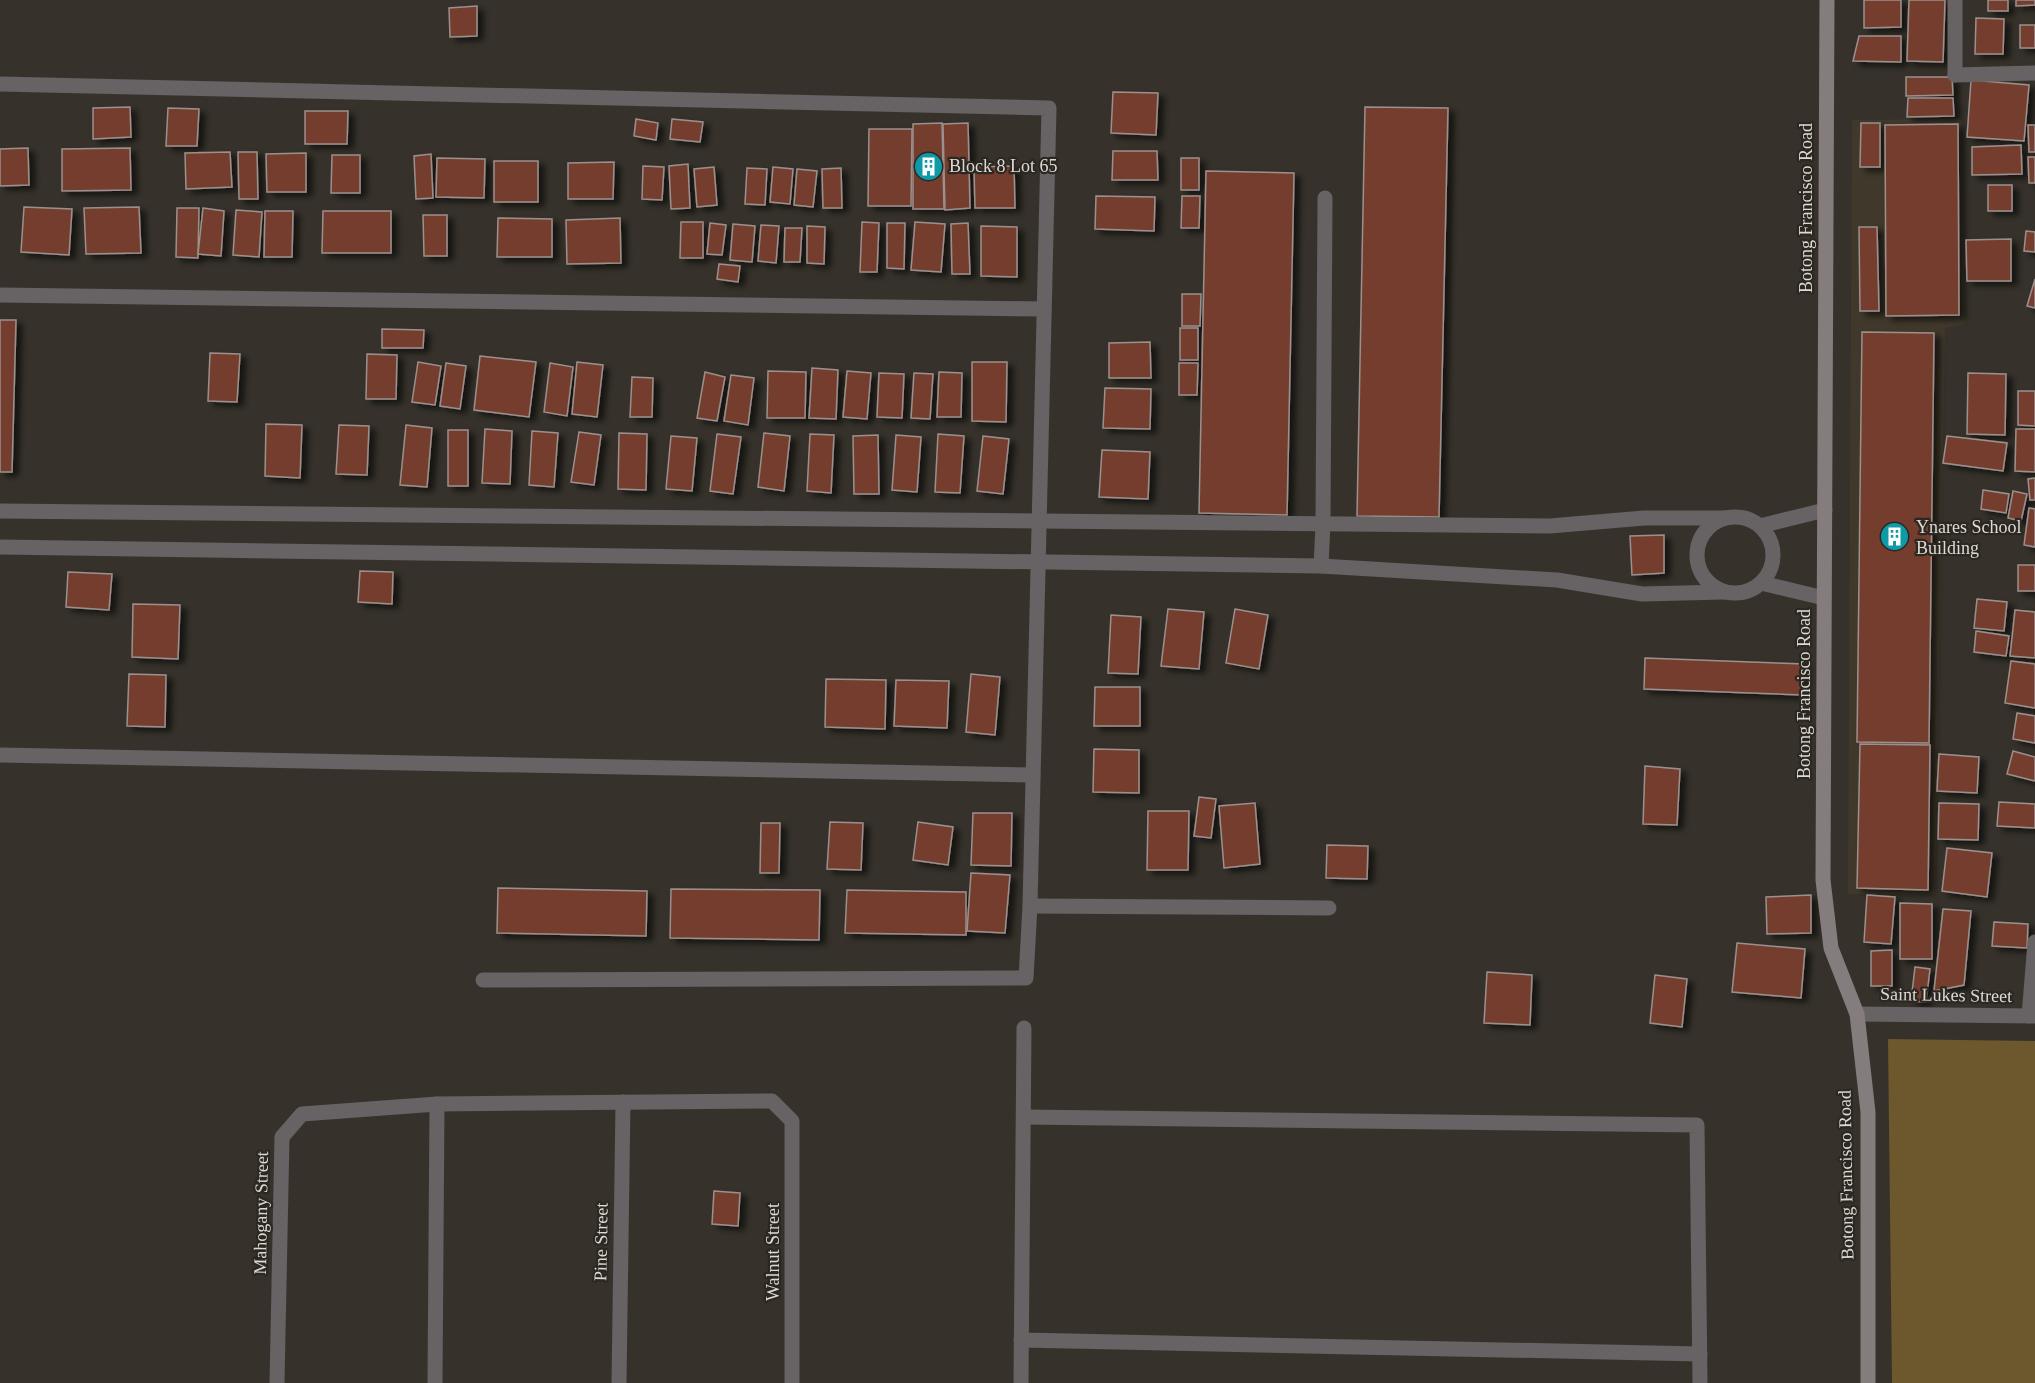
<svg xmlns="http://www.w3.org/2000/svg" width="2035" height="1383" font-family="Georgia,serif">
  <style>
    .built { fill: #40392b }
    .green { fill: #6d572c }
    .building { fill: #743e2e; stroke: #9b908d; stroke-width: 1.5; filter: url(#shadow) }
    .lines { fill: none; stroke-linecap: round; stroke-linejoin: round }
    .lane { stroke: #676263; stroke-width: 15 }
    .street { stroke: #676263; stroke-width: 15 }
    .secondary { stroke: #847c7d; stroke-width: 15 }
    .labels { text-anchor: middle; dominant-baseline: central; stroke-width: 4.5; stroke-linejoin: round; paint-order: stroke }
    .poi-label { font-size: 18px; fill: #dddad5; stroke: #2c2821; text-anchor: start }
    .street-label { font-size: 18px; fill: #dddad5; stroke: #2c2821 }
  </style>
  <defs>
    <filter id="shadow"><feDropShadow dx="6" dy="4" stdDeviation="3" flood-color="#0009"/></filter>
  </defs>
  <rect width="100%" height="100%" fill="#36322b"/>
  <polygon class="built" points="1961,119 1965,324 1945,328 1935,894 1848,894 1852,120"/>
  <polygon class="green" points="1888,1039 2035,1041 2035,1383 1892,1383"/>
  <g class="building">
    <polygon points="1864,0 1901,0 1901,27 1864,28"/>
    <polygon points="1909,0 1945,0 1943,62 1907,61"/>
    <rect x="1988" y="0" width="20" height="11"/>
    <polygon points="2016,0 2035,0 2035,5 2016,6"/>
    <polygon points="477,6 477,36 450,37 449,8"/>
    <polygon points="1976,18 2004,19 2003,54 1975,54"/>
    <rect x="2020" y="25" width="15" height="23"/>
    <polygon points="1859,36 1901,36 1901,62 1853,61"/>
    <polygon points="1906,77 1952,77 1953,95 1906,96"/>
    <polygon points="1971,80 2029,85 2024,141 1967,137"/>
    <polygon points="1113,92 1158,93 1156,135 1111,133"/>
    <polygon points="1908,98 1953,98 1954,116 1907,117"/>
    <polygon points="130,107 131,137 93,139 93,108"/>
    <polygon points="1365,107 1448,108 1439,517 1357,516"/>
    <polygon points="168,108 199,109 197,146 166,146"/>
    <polygon points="305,111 348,111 347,144 305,144"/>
    <polygon points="636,119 658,123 656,140 634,136"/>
    <polygon points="672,119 703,122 700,142 670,139"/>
    <polygon points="942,123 944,209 913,209 913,124"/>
    <polygon points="968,123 970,208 945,210 943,124"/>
    <polygon points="1861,123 1880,123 1880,167 1860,167"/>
    <polygon points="1958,124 1959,315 1886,316 1885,125"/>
    <polygon points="2028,125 2035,125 2035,152 2029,152"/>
    <polygon points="869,129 912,129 911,206 868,206"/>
    <polygon points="2021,145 2022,174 1972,175 1972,147"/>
    <polygon points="28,148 29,185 0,186 0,149"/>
    <polygon points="130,148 131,190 62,191 62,149"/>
    <polygon points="1113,151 1157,151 1158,180 1112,180"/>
    <polygon points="230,152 232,187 186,189 185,153"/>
    <polygon points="238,152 257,152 258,199 239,199"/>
    <polygon points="306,153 306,192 267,192 266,154"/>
    <polygon points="431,154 433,198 416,199 414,156"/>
    <polygon points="332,155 360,155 360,193 331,193"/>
    <polygon points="2028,157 2035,157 2035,183 2029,183"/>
    <polygon points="437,158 485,159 484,198 436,197"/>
    <rect x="1181" y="158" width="18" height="32"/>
    <rect x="494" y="161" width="44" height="41"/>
    <polygon points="614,162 613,199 568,199 568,163"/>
    <polygon points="688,164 690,208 671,209 669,166"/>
    <polygon points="643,166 664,167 662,200 642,199"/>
    <polygon points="1014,166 1015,208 975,208 974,167"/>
    <polygon points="714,167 717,205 697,207 694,169"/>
    <polygon points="773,167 793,169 790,204 770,202"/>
    <polygon points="747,168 767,169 765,205 745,204"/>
    <polygon points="841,168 842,208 823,208 822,169"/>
    <polygon points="797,169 817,171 813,207 794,205"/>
    <polygon points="1206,171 1294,173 1287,515 1199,513"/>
    <rect x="1988" y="185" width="24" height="26"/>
    <polygon points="1096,196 1155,197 1154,231 1095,229"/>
    <polygon points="1182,196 1200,196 1199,228 1181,228"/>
    <polygon points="24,207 72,209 69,255 21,252"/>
    <polygon points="139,207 141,253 86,254 84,208"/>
    <polygon points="177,208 199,208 198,258 176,257"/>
    <polygon points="203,208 224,211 221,256 198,254"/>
    <polygon points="236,210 262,212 259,257 233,255"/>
    <polygon points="265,211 293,211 292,257 264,257"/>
    <polygon points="323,211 391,211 391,253 322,253"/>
    <polygon points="423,215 447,215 447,256 424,256"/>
    <polygon points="498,218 552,219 552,257 497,257"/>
    <polygon points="620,218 621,263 567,264 566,220"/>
    <polygon points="681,222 703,222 703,258 680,258"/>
    <polygon points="862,222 879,223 877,272 860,272"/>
    <polygon points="915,222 945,224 941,272 911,270"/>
    <polygon points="710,223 726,225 722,255 707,254"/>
    <polygon points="887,223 905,223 904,269 887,268"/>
    <polygon points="968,223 970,274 952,274 951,224"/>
    <polygon points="733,224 755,226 752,262 730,260"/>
    <polygon points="761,225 779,226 776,263 758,261"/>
    <polygon points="807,226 825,227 824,264 807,263"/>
    <polygon points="981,226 1017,227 1017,277 981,276"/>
    <polygon points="1859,227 1877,227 1879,311 1860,311"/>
    <polygon points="785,228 802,228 800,262 784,262"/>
    <polygon points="2026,231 2035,232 2035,252 2024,251"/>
    <polygon points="2011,239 2011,281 1967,281 1966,240"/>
    <polygon points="719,264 740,266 738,282 717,279"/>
    <polygon points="2035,279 2035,308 2027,306"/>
    <polygon points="1182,294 1201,294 1200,326 1182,326"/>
    <polygon points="0,320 16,320 12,472 0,472"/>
    <rect x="1180" y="328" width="18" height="32"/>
    <polygon points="382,329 424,330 423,348 382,348"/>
    <polygon points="1862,332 1934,333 1929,743 1857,742"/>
    <polygon points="1150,342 1151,378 1109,378 1109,343"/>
    <polygon points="210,353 240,354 237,402 208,401"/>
    <polygon points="367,354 397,355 396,399 366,399"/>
    <polygon points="480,356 536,362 529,417 474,410"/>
    <polygon points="418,362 441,366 435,405 412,402"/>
    <polygon points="577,362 603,365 597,417 572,414"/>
    <polygon points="972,362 1007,362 1006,422 972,421"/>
    <polygon points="446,363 466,366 460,409 440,406"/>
    <polygon points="550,363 573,367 567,416 544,412"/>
    <polygon points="1179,363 1198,363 1197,395 1179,395"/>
    <polygon points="812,368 838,370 836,419 809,418"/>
    <polygon points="768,371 806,372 805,418 767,418"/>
    <polygon points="847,371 871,373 867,419 843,417"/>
    <polygon points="705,372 725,377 717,421 697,418"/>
    <polygon points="939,372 962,373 961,417 937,417"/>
    <polygon points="879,373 904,374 902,418 877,417"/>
    <polygon points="914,373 933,374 930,419 911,418"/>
    <polygon points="1968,373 2006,374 2005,435 1967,434"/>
    <polygon points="731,375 754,378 748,425 724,421"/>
    <polygon points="632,377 653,378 652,417 630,417"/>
    <polygon points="1105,388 1151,389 1150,429 1103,428"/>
    <polygon points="2018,391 2035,391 2035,426 2018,425"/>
    <polygon points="266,424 302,425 300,478 265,476"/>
    <polygon points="339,425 369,426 367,475 336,474"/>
    <polygon points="406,425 432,428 427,487 400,485"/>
    <polygon points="485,429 512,431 510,484 482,483"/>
    <polygon points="2016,429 2035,429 2035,472 2015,471"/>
    <rect x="448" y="430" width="20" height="56"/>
    <polygon points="532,431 558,433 554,487 529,485"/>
    <polygon points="579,432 601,435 594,485 571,482"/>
    <polygon points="619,433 647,434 646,490 618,489"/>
    <polygon points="764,433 790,436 784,491 758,487"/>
    <polygon points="717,434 741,437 733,494 710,491"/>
    <polygon points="810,434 834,435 831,493 807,491"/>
    <polygon points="938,434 964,436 960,493 935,492"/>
    <polygon points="878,435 879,494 854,494 853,436"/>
    <polygon points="896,435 921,437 917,492 892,490"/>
    <polygon points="671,436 697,438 692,491 666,489"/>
    <polygon points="983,436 1009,439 1003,494 977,491"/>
    <polygon points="1947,436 2007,443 2003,471 1943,463"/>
    <polygon points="1102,450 1150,452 1148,499 1099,497"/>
    <polygon points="2035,478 2035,500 2030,500 2028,479"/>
    <polygon points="1983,490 2009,494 2006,513 1981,509"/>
    <polygon points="2013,491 2027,494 2021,521 2008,518"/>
    <polygon points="2029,508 2035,509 2035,547 2024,545"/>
    <polygon points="1664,535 1664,573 1632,575 1630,536"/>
    <rect x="2018" y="565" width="17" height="26"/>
    <polygon points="360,571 393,572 392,604 358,602"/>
    <polygon points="68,572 112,574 109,610 66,607"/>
    <polygon points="1977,599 2007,602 2004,631 1974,628"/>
    <polygon points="133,604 180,605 178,659 132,657"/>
    <polygon points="1168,609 1204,612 1199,669 1161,666"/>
    <polygon points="1235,609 1268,615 1259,669 1226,663"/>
    <polygon points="2015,610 2035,612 2035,658 2010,656"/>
    <polygon points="1111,615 1141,617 1138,674 1108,673"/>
    <polygon points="1976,631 2009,636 2006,656 1974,652"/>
    <polygon points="1645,658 1804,664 1802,695 1644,689"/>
    <polygon points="2011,661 2035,664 2035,708 2005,703"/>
    <polygon points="129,674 166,675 165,727 127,726"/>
    <polygon points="971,674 1000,677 995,735 966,732"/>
    <polygon points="826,679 886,680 885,729 825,727"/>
    <polygon points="896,680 949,681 947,728 894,726"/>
    <polygon points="1095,687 1140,687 1140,726 1094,726"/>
    <polygon points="2017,713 2035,716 2035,743 2013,739"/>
    <polygon points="1860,744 1930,745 1928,890 1857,888"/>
    <polygon points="1094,749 1139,750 1139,793 1093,792"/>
    <polygon points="2013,751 2035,757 2035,781 2007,774"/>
    <polygon points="1939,754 1979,757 1977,793 1937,791"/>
    <polygon points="1645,766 1680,769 1677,825 1643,824"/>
    <polygon points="1199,797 1216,799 1211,838 1194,836"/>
    <polygon points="1999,802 2035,804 2035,828 1997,826"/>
    <polygon points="1255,803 1260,864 1224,868 1219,806"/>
    <polygon points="1939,803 1979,804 1978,840 1938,839"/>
    <polygon points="1148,811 1189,811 1188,870 1147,870"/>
    <polygon points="973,813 1012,813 1011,866 971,865"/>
    <polygon points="830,822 863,823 861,870 827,869"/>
    <polygon points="918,822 953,827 948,865 913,860"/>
    <polygon points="761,823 780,823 779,873 760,873"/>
    <polygon points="1327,845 1368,846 1367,879 1326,878"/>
    <polygon points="1947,848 1992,853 1987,897 1942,891"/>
    <polygon points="971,873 1010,875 1005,933 967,931"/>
    <polygon points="498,888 647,891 646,936 497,933"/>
    <polygon points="671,889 820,890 819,940 670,938"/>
    <polygon points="847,890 966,892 966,935 845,933"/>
    <polygon points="1811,895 1811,933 1767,934 1766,897"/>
    <polygon points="1867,895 1895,897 1891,944 1864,942"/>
    <polygon points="1900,903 1932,904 1932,959 1900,959"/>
    <polygon points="1943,909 1971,911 1964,985 1934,991"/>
    <polygon points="1994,922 2028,924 2027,948 1992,946"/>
    <polygon points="1737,943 1805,949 1801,998 1732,992"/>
    <polygon points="1892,950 1892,986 1871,986 1871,951"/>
    <polygon points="1915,967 1930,969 1926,1002 1911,1001"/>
    <polygon points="1487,972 1532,975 1530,1025 1484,1023"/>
    <polygon points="1655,975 1687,979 1682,1027 1650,1023"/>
    <polygon points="714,1191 740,1193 738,1226 712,1224"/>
  </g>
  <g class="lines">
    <g class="lane">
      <polyline points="1955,75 2035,73"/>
      <circle cx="1735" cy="555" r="38"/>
      <polyline points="1321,566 1323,524 1325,198"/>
      <polyline points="2029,1016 2035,942"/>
    </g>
    <g class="street">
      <polyline points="1955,75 1955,0"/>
      <polyline points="0,84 1049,108 1030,906 1026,978 483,980"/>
      <polyline points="0,295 1044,309"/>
      <polyline points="0,511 1550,526 1644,518 1725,518"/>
      <polyline points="1760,526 1825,510"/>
      <polyline points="0,547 1321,566 1557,580 1642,594 1724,592"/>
      <polyline points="1761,583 1824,598"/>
      <polyline points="0,755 1033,775"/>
      <polyline points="1030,906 1329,908"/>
      <polyline points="1857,1014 2035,1016"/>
      <polyline points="1024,1117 1697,1125 1700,1383"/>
      <polyline points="1021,1340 1700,1354"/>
      <polyline points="277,1383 282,1137 302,1114 437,1104 772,1101 792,1121 792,1383"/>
      <polyline points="435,1383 437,1104"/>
      <polyline points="619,1383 623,1102"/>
      <polyline points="1021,1383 1024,1028"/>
    </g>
    <polyline class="secondary" points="1827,0 1823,880 1831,948 1857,1014 1868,1112 1868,1383"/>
  </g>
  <defs>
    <symbol id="building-disc" viewBox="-11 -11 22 22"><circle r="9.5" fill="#0f9aa8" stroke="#2c2821"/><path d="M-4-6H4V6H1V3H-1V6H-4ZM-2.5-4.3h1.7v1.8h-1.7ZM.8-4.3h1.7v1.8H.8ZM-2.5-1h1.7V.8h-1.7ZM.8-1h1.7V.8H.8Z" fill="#fff"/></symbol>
  </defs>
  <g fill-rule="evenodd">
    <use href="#building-disc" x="912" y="150" width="33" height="33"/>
    <use href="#building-disc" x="1878" y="520" width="33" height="33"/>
  </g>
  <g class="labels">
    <g class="poi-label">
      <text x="949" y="166">Block 8 Lot 65</text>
      <text x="1916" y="527">Ynares School<tspan x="1916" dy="21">Building</tspan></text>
    </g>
    <g class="street-label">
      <text transform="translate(1806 208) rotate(-90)">Botong Francisco Road</text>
      <text transform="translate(1804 694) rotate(-90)">Botong Francisco Road</text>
      <text transform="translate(1946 995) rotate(1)">Saint Lukes Street</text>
      <text transform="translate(1846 1175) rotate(-91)">Botong Francisco Road</text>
      <text transform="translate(261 1213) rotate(-89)">Mahogany Street</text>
      <text transform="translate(601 1242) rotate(-89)">Pine Street</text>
      <text transform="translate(773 1252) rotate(-90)">Walnut Street</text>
    </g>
  </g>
</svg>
